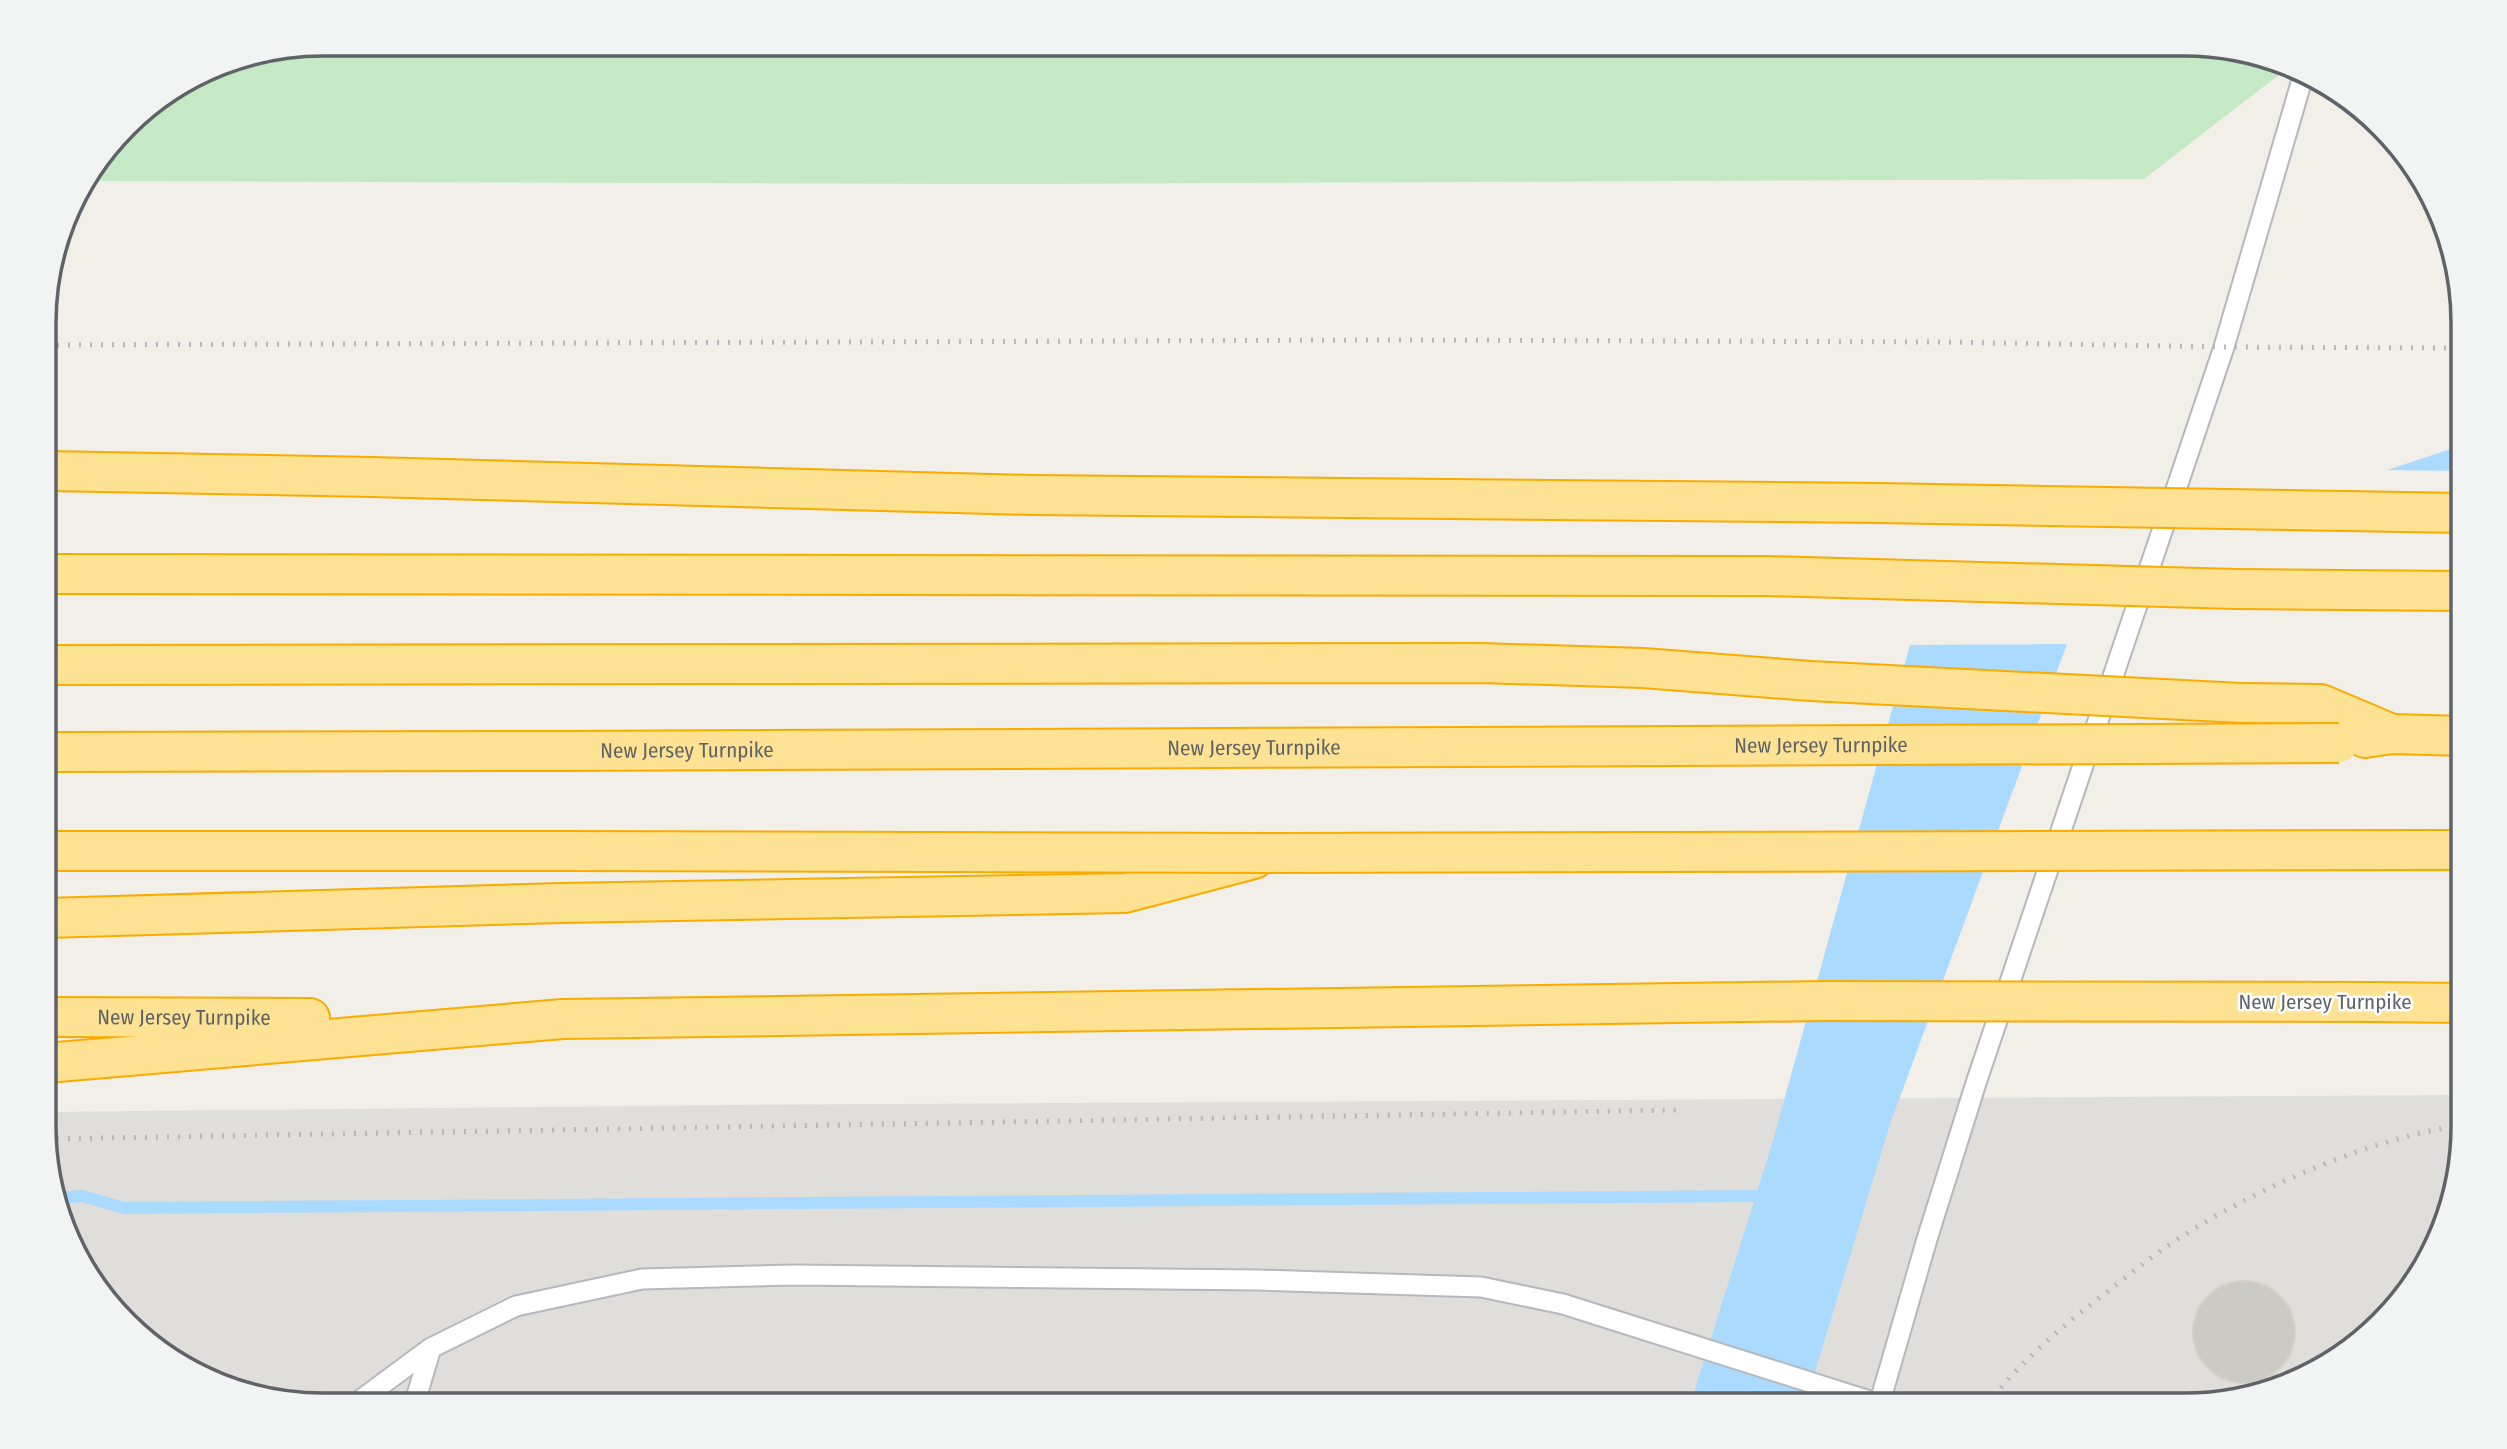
<svg xmlns="http://www.w3.org/2000/svg" width="2507" height="1449" font-family="'Fira Sans Condensed',sans-serif">
  <style>
    .industrial { fill: #e0deda }
    .green { fill: #c5e8c5 }
    .water { fill: #aadaff }
    .lines { fill: none; stroke-linecap: round; stroke-linejoin: round }
    .stream { stroke: #aadaff; stroke-width: 12 }
    .building { fill: #cccac5; stroke: #d6d1c6; stroke-width: 2 }
    .lane-casing { stroke: #b5b8bc; stroke-width: 23 }
    .highway-casing { stroke: #f9ab00; stroke-width: 42 }
    .lane { stroke: #fff; stroke-width: 19 }
    .highway { stroke: #fde293; stroke-width: 38 }
    .rail { stroke: #b6b7b8; stroke-width: 5; stroke-dasharray: 2 9; stroke-linecap: butt }
    .highway-bridge-casing { stroke: #f9ab00; stroke-width: 42; stroke-linecap: butt }
    .highway-bridge { stroke: #fde293; stroke-width: 38 }
    .labels { text-anchor: middle; dominant-baseline: central; stroke-width: 5; stroke-linejoin: round; paint-order: stroke }
    .street-label { font-size: 21px; fill: #5f6368; stroke: #fff }
    .rim { fill: none; stroke: #5f6368; stroke-width: 3.5 }
  </style>
  <rect width="100%" height="100%" fill="#f1efe8"/>
  <polygon class="industrial" points="2463,1095 2463,1143 2426,1266 2381,1324 2324,1368 2201,1405 323,1405 251,1396 183,1368 91,1281 46,1162 46,1112 733,1105"/>
  <polygon class="green" points="323,44 2184,44 2256,53 2289,67 2144,179 1002,184 87,181 139,113 217,65"/>
  <g class="water">
    <polygon points="2463,445 2463,471 2387,470"/>
    <polygon points="2067,644 1890,1124 1805,1405 1690,1405 1772,1144 1910,645"/>
  </g>
  <g class="lines">
    <polyline class="stream" points="60,1198 82,1196 124,1208 1755,1196"/>
  </g>
  <circle class="building" cx="2244" cy="1332" r="51"/>
  <g class="lines">
    <defs>
      <g id="lane">
        <polyline points="354,1405 431,1348 516,1306 642,1279 795,1275 1258,1280 1481,1287 1563,1304 1879,1404"/>
        <polyline points="414,1405 431,1348"/>
        <polyline points="1879,1405 1927,1239 1976,1083 2224,347 2304,73"/>
      </g>
      <g id="highway">
        <polyline points="2241,703 2321,704 2392,734"/>
        <polyline points="2365,738 2392,734 2463,736"/>
        <polyline points="46,752 561,751"/>
        <polyline points="2425,850 2463,850"/>
        <polyline points="46,851 563,851"/>
        <polyline points="46,918 561,903 1125,893 1254,859"/>
        <polyline points="2375,1002 2463,1003"/>
        <path id="s1" d="M46,1017L310,1018"/>
        <polyline points="46,1063 563,1019"/>
      </g>
    </defs>
    <use href="#lane" class="lane-casing"/>
    <use href="#highway" class="highway-casing"/>
    <use href="#lane" class="lane"/>
    <use href="#highway" class="highway"/>
    <g class="rail">
      <polyline points="46,345 1388,340 1941,342 2224,347 2463,348"/>
      <polyline points="46,1139 1677,1110"/>
      <path d="M1987,1405C2022,1359 2065,1324 2111,1289C2129,1275 2147,1260 2166,1247C2244,1193 2368,1138 2463,1125"/>
    </g>
    <defs>
      <g id="highway-bridge">
        <polyline points="46,471 372,477 1031,495 1878,503 2463,513"/>
        <polyline points="46,574 1766,576 2236,589 2463,591"/>
        <polyline points="46,665 1481,663 1643,668 1811,681 2241,703"/>
        <path id="s2" d="M561,751L2339,743"/>
        <polyline points="563,851 1276,853 2425,850"/>
        <polyline points="563,1019 1823,1001 2375,1002"/>
      </g>
    </defs>
    <use href="#highway-bridge" class="highway-bridge-casing"/>
    <use href="#highway-bridge" class="highway-bridge"/>
  </g>
  <g class="labels">
    <g class="street-label">
      <text stroke="none"><textPath href="#s2" startOffset="1260">New Jersey Turnpike</textPath></text>
      <text stroke="none"><textPath href="#s2" startOffset="693">New Jersey Turnpike</textPath></text>
      <text stroke="none"><textPath href="#s2" startOffset="126">New Jersey Turnpike</textPath></text>
      <text x="2325" y="1002">New Jersey Turnpike</text>
      <text stroke="none"><textPath href="#s1" startOffset="138">New Jersey Turnpike</textPath></text>
    </g>
  </g>
  <path d="M0 0H2507V1449H0ZM323 56H2184A267 267 0 0 1 2451 323V1126A267 267 0 0 1 2184 1393H323A267 267 0 0 1 56 1126V323A267 267 0 0 1 323 56Z" fill="#f2f3f3" fill-rule="evenodd"/>
  <path class="rim" d="M323 56H2184A267 267 0 0 1 2451 323V1126A267 267 0 0 1 2184 1393H323A267 267 0 0 1 56 1126V323A267 267 0 0 1 323 56Z"/>
</svg>
